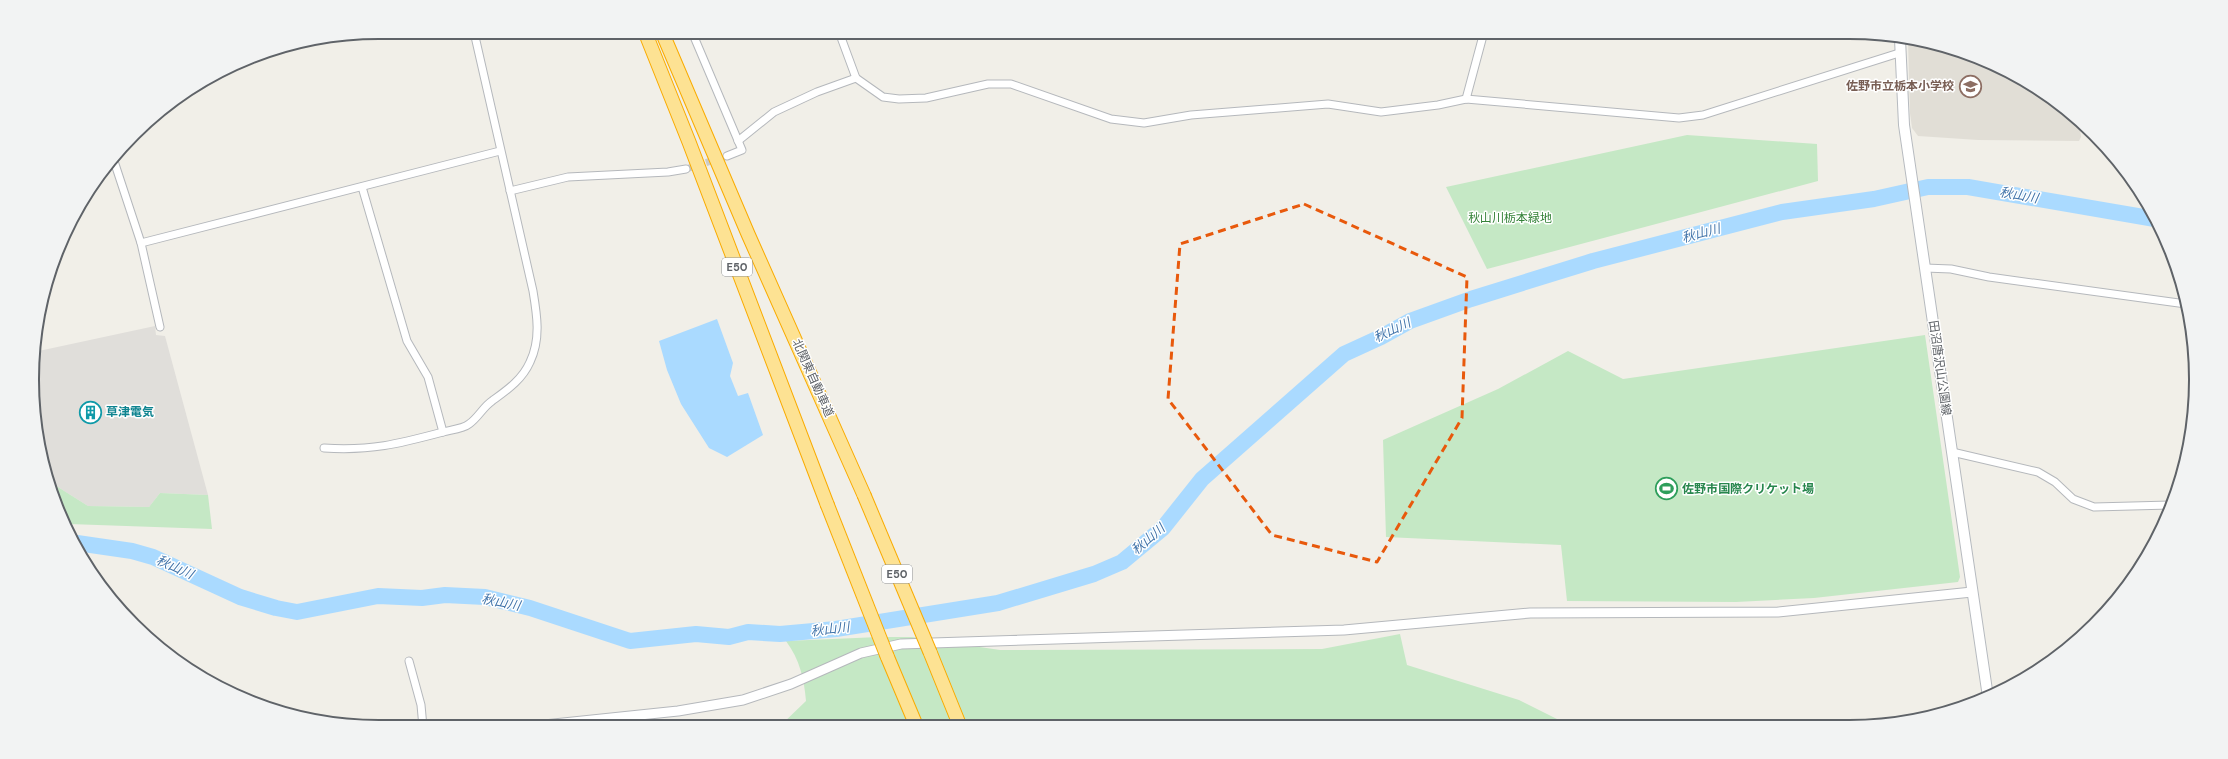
<svg xmlns="http://www.w3.org/2000/svg" width="2228" height="759" font-family="'DM Sans','Noto Sans JP',sans-serif">
  <style>
    .industrial { fill: #e0deda }
    .education { fill: #e1ded6 }
    .green { fill: #c5e8c5 }
    .water { fill: #aadaff }
    .lines { fill: none; stroke-linecap: round; stroke-linejoin: round }
    .river { stroke: #aadaff; stroke-width: 16 }
    .minor-tunnel { stroke: #ccccc8; stroke-width: 7; stroke-dasharray: 7 3.5; stroke-linecap: butt }
    .minor-casing { stroke: #b5b8bc; stroke-width: 9 }
    .tertiary-casing { stroke: #b5b8bc; stroke-width: 11 }
    .secondary-casing { stroke: #b6babf; stroke-width: 12 }
    .motorway-casing { stroke: #f9ab00; stroke-width: 15 }
    .minor { stroke: #fff; stroke-width: 7 }
    .tertiary { stroke: #fff; stroke-width: 9 }
    .secondary { stroke: #fff; stroke-width: 10 }
    .motorway { stroke: #fde293; stroke-width: 13 }
    .motorway-bridge-casing { stroke: #f9ab00; stroke-width: 15; stroke-linecap: butt }
    .motorway-bridge { stroke: #fde293; stroke-width: 13 }
    .marked { fill: none; stroke: #e8590c; stroke-width: 3; stroke-dasharray: 8 5; stroke-linejoin: round }
    .labels { text-anchor: middle; dominant-baseline: central; stroke-width: 3; stroke-linejoin: round; paint-order: stroke }
    .shield { fill: #fff; stroke: #8f9295; stroke-width: 1 }
    .shield-label { font-size: 11px; font-weight: bold; fill: #5f6368 }
    .education-label { font-size: 12px; font-weight: bold; fill: #785e54; stroke: #fff; text-anchor: end }
    .park-label { font-size: 12px; fill: #348238; stroke: #fff }
    .street-label { font-size: 12px; fill: #5f6368; stroke: #fff }
    .culture-label { font-size: 12px; font-weight: bold; fill: #0d838f; stroke: #fff; text-anchor: start }
    .leisure-label { font-size: 12px; font-weight: bold; fill: #27864d; stroke: #fff; text-anchor: start }
    .water-label { font-size: 13px; font-style: italic; fill: #4174aa; stroke: #fff }
    .rim { fill: none; stroke: #5f6368; stroke-width: 2 }
  </style>
  <rect width="100%" height="100%" fill="#f1efe8"/>
  <polygon class="industrial" points="155,326 156,335 165,336 208,495 160,493 149,507 88,506 50,482 47,477 33,402 34,352"/>
  <polygon class="education" points="1908,40 1938,44 2002,68 2060,104 2079,121 2081,137 2079,141 1978,140 1918,136 1912,128 1910,113"/>
  <g class="green">
    <polygon points="1687,135 1817,144 1818,181 1487,269 1446,187"/>
    <polygon points="1925,335 1960,577 1958,582 1814,598 1736,602 1567,601 1561,545 1386,537 1383,440 1498,389 1568,351 1623,379"/>
    <polygon points="50,482 88,506 149,507 160,493 208,495 212,529 69,524"/>
    <path d="M1400,634L1407,665L1519,700L1569,725L780,726L806,701C804,679 800,660 786,641L879,637H912L1000,650L1322,649Z"/>
  </g>
  <polygon class="water" points="717,319 733,363 730,376 738,396 748,393 763,435 727,457 709,448 681,404 667,370 659,341"/>
  <g class="lines">
    <polyline class="river" points="77,543 132,551 153,557 240,597 276,608 297,612 378,596 422,598 445,595 485,597 530,608 630,641 696,634 729,637 748,632 780,634 836,629 998,603 1094,574 1122,562 1163,528 1202,479 1344,354 1381,337 1410,321 1471,299 1593,261 1782,212 1874,199 1928,187 1968,187 2155,219"/>
    <polyline class="minor-tunnel" points="686,169 727,156"/>
    <defs>
      <g id="minor">
        <polyline points="692,32 742,150 727,156"/>
        <polyline points="839,32 856,78 883,97 899,99 926,98 988,84 1011,84 1111,119 1144,123 1191,115 1328,104 1381,112 1438,105 1466,99 1679,118 1703,115 1899,53"/>
        <polyline points="1466,99 1484,32"/>
        <polyline points="738,141 774,112 817,92 856,78"/>
        <polyline points="113,158 141,243 160,327"/>
        <polyline points="362,187 407,341 428,377 443,432"/>
        <polyline points="510,191 568,177 668,172 686,169"/>
        <polyline points="141,243 500,151"/>
        <polyline points="1925,268 1951,269 1989,277 2186,304"/>
        <path d="M324,448C371,451 398,444 443,432C450,430 463,429 469,424C478,418 483,407 492,401C507,390 522,380 530,362C541,339 537,315 533,291L474,32"/>
        <polyline points="1952,452 2038,472 2055,482 2073,499 2094,507 2170,505"/>
        <polyline points="409,661 421,705 423,727"/>
      </g>
      <polyline id="tertiary" points="525,727 678,711 743,700 791,684 861,653 901,644 1344,630 1530,613 1778,612 1972,592"/>
      <polyline id="secondary" points="1900,39 1904,125 1988,697"/>
      <g id="motorway">
        <polyline points="645,32 689,142 827,504"/>
        <polyline points="662,32 748,234 864,495"/>
        <polyline points="930,652 960,726"/>
        <polyline points="887,656 916,725"/>
      </g>
    </defs>
    <use href="#minor" class="minor-casing"/>
    <use href="#tertiary" class="tertiary-casing"/>
    <use href="#secondary" class="secondary-casing"/>
    <use href="#motorway" class="motorway-casing"/>
    <use href="#minor" class="minor"/>
    <use href="#tertiary" class="tertiary"/>
    <use href="#secondary" class="secondary"/>
    <use href="#motorway" class="motorway"/>
    <defs>
      <g id="motorway-bridge">
        <polyline points="864,495 930,652"/>
        <polyline points="827,504 887,656"/>
      </g>
    </defs>
    <use href="#motorway-bridge" class="motorway-bridge-casing"/>
    <use href="#motorway-bridge" class="motorway-bridge"/>
  </g>
  <path class="marked" d="M1304,204L1467,277L1462,418L1377,562L1272,535L1168,399L1180,244Z"/>
  <defs>
    <symbol id="school-ring" viewBox="-11 -11 22 22"><circle r="9.5" fill="#fff" stroke="#8d6e63" stroke-width="1.5"/><path d="M0-5L7-2L0 1L-7-2ZM-4 1L0 2.5L4 1V4Q0 6-4 4Z" fill="#8d6e63"/></symbol>
    <symbol id="building-ring" viewBox="-11 -11 22 22"><circle r="9.5" fill="#fff" stroke="#0f9aa8" stroke-width="1.5"/><path d="M-4-6H4V6H1V3H-1V6H-4ZM-2.5-4.3h1.7v1.8h-1.7ZM.8-4.3h1.7v1.8H.8ZM-2.5-1h1.7V.8h-1.7ZM.8-1h1.7V.8H.8Z" fill="#0f9aa8"/></symbol>
    <symbol id="stadium-ring" viewBox="-11 -11 22 22"><circle r="9.5" fill="#fff" stroke="#2e9e5b" stroke-width="1.5"/><path d="M0-5a6.5 5 0 1 0 0 10a6.5 5 0 1 0 0-10ZM-3.5-1.8h7v3.6h-7Z" fill="#2e9e5b"/></symbol>
  </defs>
  <g fill-rule="evenodd">
    <use href="#school-ring" x="1958" y="74" width="25" height="25"/>
    <use href="#building-ring" x="78" y="400" width="25" height="25"/>
    <use href="#stadium-ring" x="1654" y="476" width="25" height="25"/>
  </g>
  <g class="labels">
    <g class="shield">
      <rect x="722" y="258" width="30" height="18" rx="3"/>
      <rect x="882" y="565" width="30" height="18" rx="3"/>
    </g>
    <g class="shield-label">
      <text x="737" y="267">E50</text>
      <text x="897" y="574">E50</text>
    </g>
    <g class="education-label">
      <text x="1954" y="86">佐野市立栃本小学校</text>
    </g>
    <g class="park-label">
      <text x="1510" y="218">秋山川栃本緑地</text>
    </g>
    <g class="street-label">
      <text transform="translate(1940 368) rotate(82)">田沼唐沢山公園線</text>
      <text transform="translate(813 378) rotate(66)">北関東自動車道</text>
    </g>
    <g class="culture-label">
      <text x="106" y="412">草津電気</text>
    </g>
    <g class="leisure-label">
      <text x="1682" y="489">佐野市国際クリケット場</text>
    </g>
    <g class="water-label">
      <text transform="translate(2019 195) rotate(10)">秋山川</text>
      <text transform="translate(1701 233) rotate(-15)">秋山川</text>
      <text transform="translate(1392 330) rotate(-25)">秋山川</text>
      <text transform="translate(1148 539) rotate(-41)">秋山川</text>
      <text transform="translate(175 567) rotate(24)">秋山川</text>
      <text transform="translate(501 602) rotate(11)">秋山川</text>
      <text transform="translate(830 629) rotate(-7)">秋山川</text>
    </g>
  </g>
  <path d="M0 0H2228V759H0ZM379 39H1849A340 340 0 0 1 2189 379V380A340 340 0 0 1 1849 720H379A340 340 0 0 1 39 380V379A340 340 0 0 1 379 39Z" fill="#f2f3f3" fill-rule="evenodd"/>
  <path class="rim" d="M379 39H1849A340 340 0 0 1 2189 379V380A340 340 0 0 1 1849 720H379A340 340 0 0 1 39 380V379A340 340 0 0 1 379 39Z"/>
</svg>
